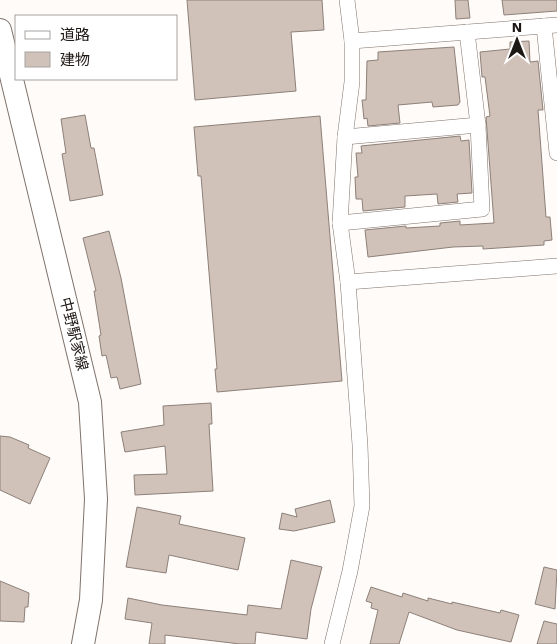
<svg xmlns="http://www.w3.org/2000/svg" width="557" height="644" font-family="'Work Sans','Noto Sans JP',sans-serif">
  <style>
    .building { fill: #d0c2b9; stroke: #8d8078 }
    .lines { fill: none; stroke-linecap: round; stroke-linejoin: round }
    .minor-casing { stroke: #7f726a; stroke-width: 16 }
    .secondary-casing { stroke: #7f726a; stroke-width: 24 }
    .minor { stroke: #fff; stroke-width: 15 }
    .secondary { stroke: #fff; stroke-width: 22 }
    .labels { text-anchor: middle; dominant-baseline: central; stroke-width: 4; stroke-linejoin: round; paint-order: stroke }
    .street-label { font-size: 15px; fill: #1e1815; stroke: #fff }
  </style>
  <rect width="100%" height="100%" fill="#fefbf9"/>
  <g class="building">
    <polygon points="187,0 322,0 324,30 291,32 296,91 195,100"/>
    <polygon points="455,0 468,0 470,18 456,19"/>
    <polygon points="502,0 557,0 557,11 504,15"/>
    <polygon points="529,41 530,62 538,61 543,110 538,110 546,217 550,217 552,240 544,241 544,245 483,249 483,246 453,247 368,257 365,230 406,226 406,228 440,226 440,223 460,221 460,225 494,223 486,117 490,116 485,77 482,77 480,52 510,49 510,42"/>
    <polygon points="454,47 460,102 458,105 433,107 432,102 398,105 400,123 368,126 367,118 364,119 362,100 366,100 367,61 378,60 378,52"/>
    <polygon points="85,115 91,148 94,148 103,195 70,201 62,154 66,153 61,119"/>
    <polygon points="320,116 342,381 217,392 215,369 217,369 201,176 198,176 194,127"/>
    <polygon points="460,136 461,141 469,140 472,193 457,194 458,202 438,204 437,194 405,196 405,207 363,211 362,199 356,199 355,177 358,177 356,153 362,153 361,146"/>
    <polygon points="109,231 121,278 141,384 120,389 117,377 111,378 106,355 102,356 99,336 101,335 94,291 96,291 83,238"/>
    <polygon points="211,403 212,424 209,424 213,491 135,495 134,475 167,474 165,446 125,452 121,432 164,425 163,406"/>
    <polygon points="0,436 10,437 29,445 28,448 50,458 30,504 0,490"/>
    <polygon points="330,500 335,522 294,531 279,529 282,513 297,517 295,509"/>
    <polygon points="137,507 181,516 179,524 245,538 238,570 169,555 166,573 126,567"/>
    <polygon points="291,560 322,567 311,609 307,639 256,632 255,644 240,644 165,635 165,644 149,644 152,623 125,619 128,598 162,605 247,615 248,605 281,609"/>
    <polygon points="544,567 557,570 555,609 535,604"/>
    <polygon points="0,581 29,593 28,607 25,607 24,622 0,621"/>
    <polygon points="371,587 402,597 403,593 428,601 428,598 452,604 452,602 500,613 501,610 519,615 511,642 457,630 409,612 399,644 370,644 378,610 371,608 372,603 366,601"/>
    <polygon points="544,621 557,624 557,644 537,644"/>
  </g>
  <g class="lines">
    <defs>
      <g id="minor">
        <polyline points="544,26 557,153"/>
        <polyline points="352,41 557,25"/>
        <polyline points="345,137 478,125"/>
        <polyline points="340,223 482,209 478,125 467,32"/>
        <polyline points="348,282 557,266"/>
        <polyline points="332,644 350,571 362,506 360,445 348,282 340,223 345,137 352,82 352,41 347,0"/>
      </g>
      <polyline id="secondary" points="0,30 90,402 96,499 91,600 83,644"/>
    </defs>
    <use href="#minor" class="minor-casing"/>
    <use href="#secondary" class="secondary-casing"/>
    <use href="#minor" class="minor"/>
    <use href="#secondary" class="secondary"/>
  </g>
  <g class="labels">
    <g class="street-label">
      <text transform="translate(74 334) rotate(76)">中野駅家線</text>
    </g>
  </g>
  <rect x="15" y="15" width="162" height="65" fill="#ffffff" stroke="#a5a3a1"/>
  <rect x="25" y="31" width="25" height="8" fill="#ffffff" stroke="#a5a3a1"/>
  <text x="60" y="40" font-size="15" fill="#1e1815">道路</text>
  <rect x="25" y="52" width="25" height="15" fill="#d0c2b9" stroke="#a5a3a1"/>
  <text x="60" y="65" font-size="15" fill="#1e1815">建物</text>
  <g transform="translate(517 40)" stroke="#ffffff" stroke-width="4" paint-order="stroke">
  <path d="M0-4L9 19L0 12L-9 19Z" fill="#1e1815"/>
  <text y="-8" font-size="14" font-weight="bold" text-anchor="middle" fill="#1e1815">N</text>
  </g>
</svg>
